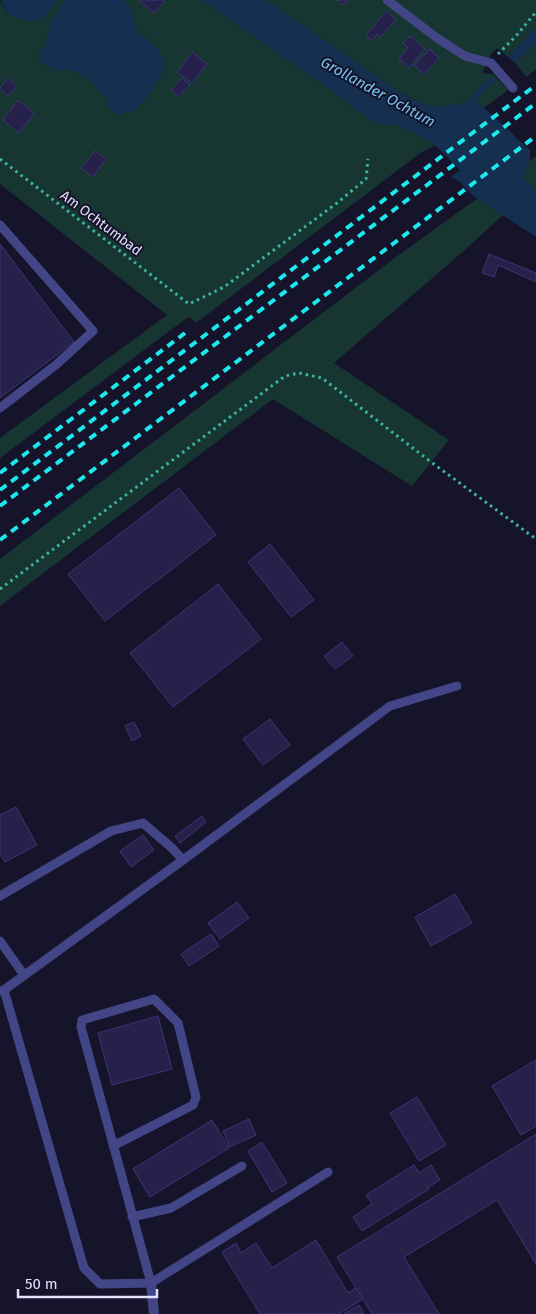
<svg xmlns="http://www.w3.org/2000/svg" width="536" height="1314" font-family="'Fira Sans',sans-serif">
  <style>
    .green { fill: #173531 }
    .water { fill: #142f4f }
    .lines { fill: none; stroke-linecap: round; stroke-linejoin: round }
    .stream { stroke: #142f4f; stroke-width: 5.5 }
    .building { fill: #26214b; stroke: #3d3575 }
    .path { stroke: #3cb5a4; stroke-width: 3; stroke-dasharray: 2.5 4; stroke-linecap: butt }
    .lane { stroke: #434686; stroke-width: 9 }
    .street { stroke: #434686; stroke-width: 10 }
    .rail { stroke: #1ce9ed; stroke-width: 4; stroke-dasharray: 8 6; stroke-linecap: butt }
    .labels { text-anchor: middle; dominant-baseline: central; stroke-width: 4; stroke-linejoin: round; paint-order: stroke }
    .street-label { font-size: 14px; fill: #e1e0fd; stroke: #16142b }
    .water-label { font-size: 15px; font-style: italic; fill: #77c5f4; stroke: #16142b }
  </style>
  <rect width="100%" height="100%" fill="#16142b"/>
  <g class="green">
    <polygon points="0,0 7,14 44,17 57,0 65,0 49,25 48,38 40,53 39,61 58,71 70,69 88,79 108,99 159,50 137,31 130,8 124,0 202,0 323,84 374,123 396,125 415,133 435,145 419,154 196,323 189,317 179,324 0,458 0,438 167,315 0,184"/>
    <polygon points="266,0 536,0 536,27 508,57 497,48 492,53 482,73 493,74 508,90 483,109 476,101 439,107 422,104 396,90"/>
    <polygon points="536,43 536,69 526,77 515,63"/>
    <polygon points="536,156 536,190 522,178 530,161"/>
    <polygon points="478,198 503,215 467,248 334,363 449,440 412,486 273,399 0,606 0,559 396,257"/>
  </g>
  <g class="water">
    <path d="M1,0H57C53,5 50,12 45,16C35,26 18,18 7,14Z"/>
    <polygon points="65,0 124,0 130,8 137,31 159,50 166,66 153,89 135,111 119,115 108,108 108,99 88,79 70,69 58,71 39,61 40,53 48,38 49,25"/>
    <polygon points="202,0 266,0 396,90 422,104 439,107 476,101 510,131 516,138 530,150 530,161 522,178 536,190 536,237 472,195 460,182 451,177 460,170 435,145 415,133 396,125 374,123 323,84"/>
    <polygon points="536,27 536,43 515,63 508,57"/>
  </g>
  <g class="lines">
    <polyline class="stream" points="464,107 492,80"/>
  </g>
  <g class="building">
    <polygon points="139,0 162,0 164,2 154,13"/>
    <polygon points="337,0 348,0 343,5"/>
    <polygon points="386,11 396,19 381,37 377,34 372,41 366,35"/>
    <polygon points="410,36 425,49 409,68 399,59 408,48 403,43"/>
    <polygon points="430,49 439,58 424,74 414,65"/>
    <polygon points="192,52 207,64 192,83 177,72"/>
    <polygon points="8,78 17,86 8,96 0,89 0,88"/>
    <polygon points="182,78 190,85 179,97 171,90"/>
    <polygon points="18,100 34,113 19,133 3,120"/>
    <polygon points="95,151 106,159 93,177 81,168"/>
    <polygon points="0,244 74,342 0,398"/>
    <polygon points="489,254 536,273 536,282 498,265 494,277 482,273"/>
    <polygon points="179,488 216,535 105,621 68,574"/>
    <polygon points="270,544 314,600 291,617 248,562"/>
    <polygon points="218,584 261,639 173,707 130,653"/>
    <polygon points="342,642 353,656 335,669 324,656"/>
    <polygon points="270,719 290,745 263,765 243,739"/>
    <polygon points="134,722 141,736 132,741 125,726"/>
    <polygon points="16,807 37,845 5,862 0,854 0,815"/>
    <polygon points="202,816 206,822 180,843 175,836"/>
    <polygon points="143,835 154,850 131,867 120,851"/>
    <polygon points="455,894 472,923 431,946 415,917"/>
    <polygon points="237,902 249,918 220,939 208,923"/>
    <polygon points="211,934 219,946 189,966 181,954"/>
    <polygon points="158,1016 172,1069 112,1085 98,1033"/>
    <polygon points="536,1060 536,1126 521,1135 492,1086"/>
    <polygon points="417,1097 446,1145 419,1161 390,1113"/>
    <polygon points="249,1119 256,1135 230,1147 223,1131"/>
    <polygon points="212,1120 229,1148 150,1197 133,1169"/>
    <polygon points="536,1134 536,1264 497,1200 404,1257 439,1314 372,1314 337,1257"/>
    <polygon points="262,1142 287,1183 272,1192 248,1151"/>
    <polygon points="414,1165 419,1173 431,1165 440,1180 428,1187 429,1189 362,1231 353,1217 372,1204 366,1195"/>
    <polygon points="316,1240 348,1293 356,1288 363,1299 339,1314 260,1314 222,1252 236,1243 241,1253 256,1243 272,1268"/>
    <polygon points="359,1305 364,1314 344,1314"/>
  </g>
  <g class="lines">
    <g class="path">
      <polyline points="498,54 516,36 536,12"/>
      <polyline points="0,159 189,304 224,287 337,203 366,179 368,159"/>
      <polyline points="0,589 285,376 299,373 322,378 431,462 536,539"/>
    </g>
    <g class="lane">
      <polyline points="387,0 437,38 465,56 491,63 513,88"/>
      <polyline points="0,225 93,331 57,364 0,408"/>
      <polyline points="0,896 111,831 143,823 172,848 183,860"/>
      <polyline points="0,941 24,975"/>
      <polyline points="4,990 84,1268 100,1284 151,1283 328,1172"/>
      <polyline points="0,991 4,990 183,860 390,706 457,686"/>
      <polyline points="113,1146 193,1105 196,1097 178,1023 154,999 82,1020 81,1027 151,1283"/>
      <polyline points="132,1217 171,1208 242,1166"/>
    </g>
    <polyline class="street" points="151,1283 154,1314"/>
    <g class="rail">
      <polyline points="0,473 189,330"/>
      <polyline points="0,490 536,85"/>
      <polyline points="0,506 536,103"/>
      <polyline points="0,540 536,136"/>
    </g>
  </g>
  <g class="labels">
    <g class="street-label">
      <text transform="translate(101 223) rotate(37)">Am Ochtumbad</text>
    </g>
    <g class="water-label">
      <text transform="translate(378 92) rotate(29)">Grollander Ochtum</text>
    </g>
  </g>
  <path d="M18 1289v8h139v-8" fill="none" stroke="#e1e0fd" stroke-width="2.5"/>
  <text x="25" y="1289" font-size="15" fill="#e1e0fd" stroke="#16142b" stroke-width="4" paint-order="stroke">50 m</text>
</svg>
